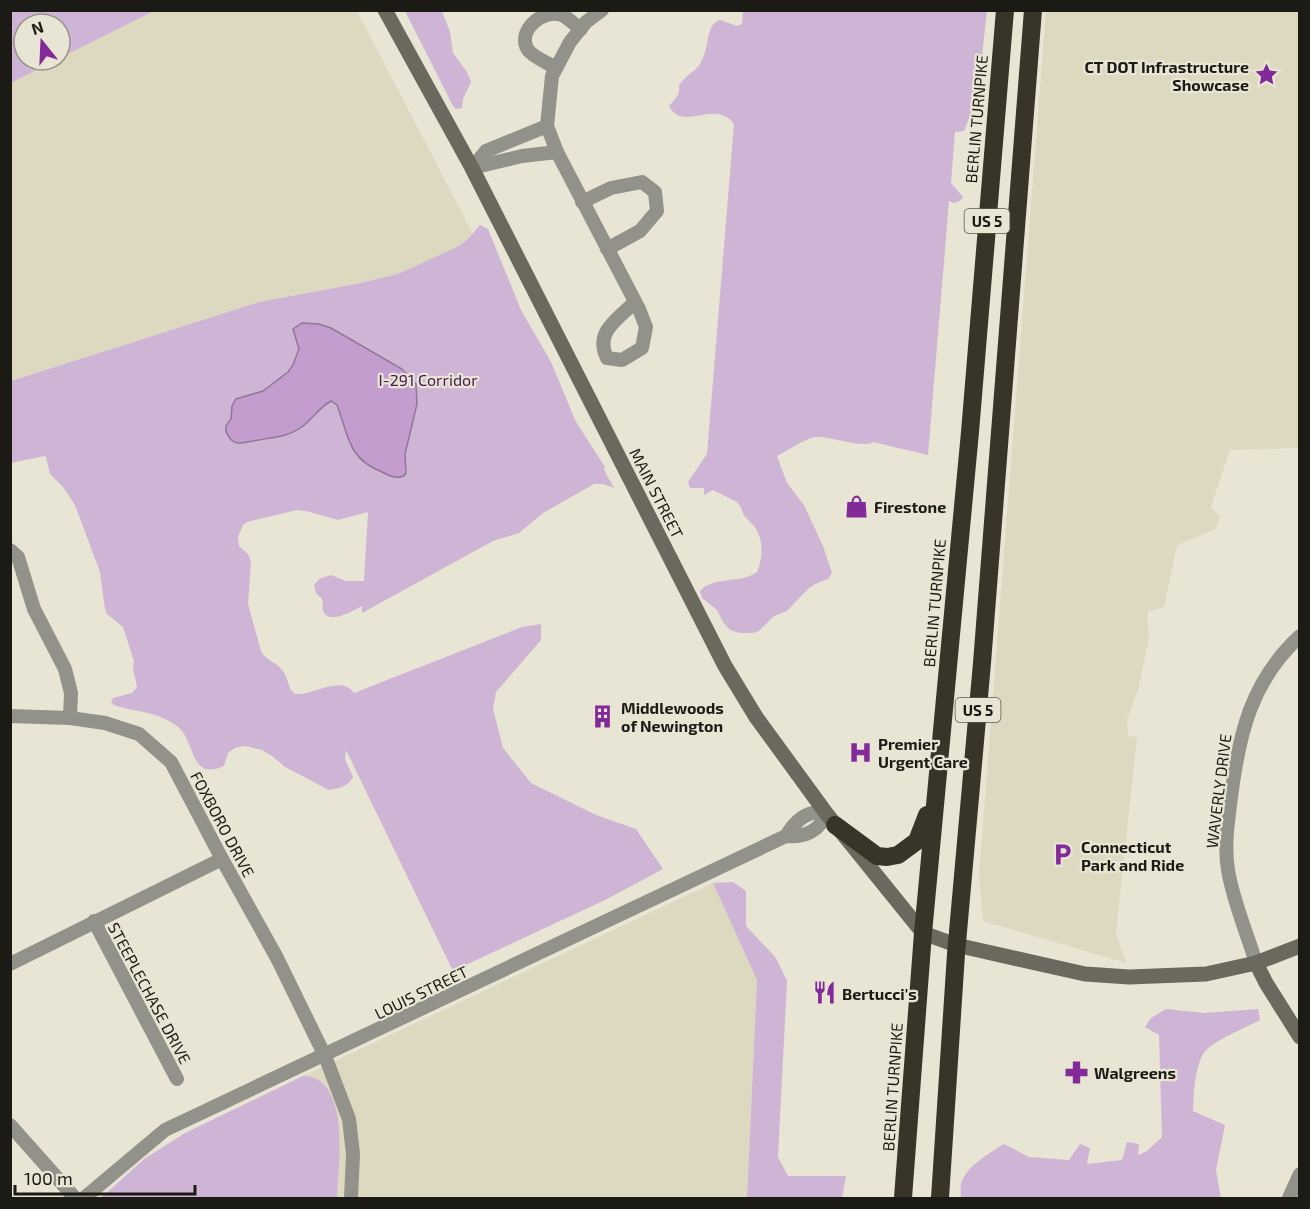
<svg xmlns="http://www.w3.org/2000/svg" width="1310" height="1209" font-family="'Exo 2',sans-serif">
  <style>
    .built { fill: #ddd9c0 }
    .green { fill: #ceb5d5 }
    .water { fill: #c39dcd; stroke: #917696; stroke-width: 1.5 }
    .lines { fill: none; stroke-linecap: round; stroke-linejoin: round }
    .street { stroke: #92918a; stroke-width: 14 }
    .secondary { stroke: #6b695e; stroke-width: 15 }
    .highway { stroke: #383528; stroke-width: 18 }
    .labels { text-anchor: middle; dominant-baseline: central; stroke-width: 4.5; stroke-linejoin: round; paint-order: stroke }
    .shield { fill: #e8e5d4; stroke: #59574e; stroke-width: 1.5 }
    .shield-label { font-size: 15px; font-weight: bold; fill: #1c1a14 }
    .poi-label { font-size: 16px; font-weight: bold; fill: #1c1a14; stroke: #e8e5d4; text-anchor: start }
    .street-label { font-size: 16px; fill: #1c1a14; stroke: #e8e5d4 }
    .park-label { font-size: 16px; fill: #461751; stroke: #e8e5d4 }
  </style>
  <rect width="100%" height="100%" fill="#e8e5d4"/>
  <g class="built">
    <polygon points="154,11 357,11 473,234 459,246 398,274 361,283 259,302 11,381 11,83 56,60 60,60 60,58"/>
    <polygon points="1046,11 1299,11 1299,448 1230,450 1211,507 1220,516 1216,529 1177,545 1164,607 1147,612 1149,638 1138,690 1127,719 1128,736 1137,737 1116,933 1126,963 983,921 979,875"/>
    <polygon points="713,883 757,980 747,1198 337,1198 339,1123 316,1078 303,1076"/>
  </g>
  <g class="green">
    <polygon points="11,10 154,10 154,11 60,58 60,24 24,24 24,60 56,60 11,83"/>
    <polygon points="405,11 442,11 450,32 453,53 467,72 471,82 463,99 462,108 456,109 453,106"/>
    <path d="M743,11H987C982,51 981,93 964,131L955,132L951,183L963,197L960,201L954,203L949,201L928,455L873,442C864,449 830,436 817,437C807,437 787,451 777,456L787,483L804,505L823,546L832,573L828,579L815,584L808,589L787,611L774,616L759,631L753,633H740L730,630L723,622L717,610L702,598L700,591C713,576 740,584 757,572C763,558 764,539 754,526C751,522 746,519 744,515C741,510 742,507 737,502L713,490L704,495V488H690L688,482L707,454L734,124C715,98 683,133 669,106C676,98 680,96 679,85C691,69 698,74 705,52C709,41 707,24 720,20L737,26L742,24Z"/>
    <path d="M480,225L488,229L521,310L551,362L576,422L605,467L604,470L614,488L603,484H594L543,513L519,533L493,541L362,613V606C354,610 332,624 324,613C322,610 323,603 322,599L316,593L314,585L319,579L331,575L346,581H364L368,512L338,520L306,511L297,510L247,522L243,525L238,537L239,546L248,554L251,562L248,604L261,651C266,661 277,662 283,671C289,679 287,688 295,694C314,696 340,674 354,693L522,627L541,624V640L496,692L493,709L503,748L531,783L596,815L636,829L663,869L607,899L453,971L346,750L345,759L353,777C349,786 338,789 329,790L285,767L272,756L262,750L245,746L235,748L228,753L224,766C189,782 196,740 177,726C154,710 138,713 114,705L111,702L113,698L132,693L137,687L133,669L134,661L123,627L107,614L105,609L100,572L75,505L63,487L50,474L46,457L45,456L11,463V381L259,302L361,283L398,274L459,246L469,238Z"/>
    <polygon points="733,882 746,891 746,926 776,958 787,981 778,1157 788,1176 846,1176 842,1198 747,1198 757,980 713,883"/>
    <path d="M1166,1009L1204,1013L1258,1009L1260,1020C1247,1027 1210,1042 1203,1054C1194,1071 1194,1093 1193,1111L1225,1125L1216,1170L1221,1198H961C961,1194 960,1188 961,1184C965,1167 991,1152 1004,1144L1029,1157L1069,1160L1080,1144L1090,1148L1087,1164L1122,1160L1127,1142L1139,1144L1138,1155L1147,1151L1162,1137L1159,1035L1145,1027L1151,1018Z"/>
    <path d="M303,1076C308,1076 314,1077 317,1079C349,1099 338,1166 337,1198H101L144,1159L185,1133Z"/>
  </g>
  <path class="water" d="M302,323L319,324L331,328L402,369L416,384L417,404L405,454L406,473L404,476C395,479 390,476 382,472C347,458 349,436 337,405L331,401C320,407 313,418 303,426C287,438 272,437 253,441C245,442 239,446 231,440L226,432V426L231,419L232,406L236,399L263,391L288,372L293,365L299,349L293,329Z"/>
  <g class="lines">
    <g class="street">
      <path d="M602,10L586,22L570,42L552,76L547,126L557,152L639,309L646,327L642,348L622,360L607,358C594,332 618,319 635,302"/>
      <path d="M556,68C548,63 533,57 528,50C516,31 543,8 562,15C568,18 575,25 581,29"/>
      <polyline points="472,168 486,151 547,126"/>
      <polyline points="472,168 522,156 557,152"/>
      <polyline points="582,202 611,188 642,182 655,192 657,211 640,231 607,249"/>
      <polyline points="10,550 18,557 34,609 65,669 71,693 70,718"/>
      <polyline points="10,716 70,718 105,723 139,734 171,762 222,859 277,958 325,1056 349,1119 353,1154 351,1198"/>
      <polyline points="94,921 177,1079"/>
      <path d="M1256,963C1247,933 1233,901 1228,870C1224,845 1228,822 1231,797C1239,734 1251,681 1300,636"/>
      <polyline points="10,964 222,859"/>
      <polyline points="10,1125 75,1198"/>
      <path d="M84,1198L165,1130L786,836C803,838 821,831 826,813C808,809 795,821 786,836"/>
      <polyline points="1289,1198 1300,1174"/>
    </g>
    <g class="secondary">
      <polyline points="385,10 472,168 725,666 756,717 826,813 923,933 956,945 1085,974 1129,977 1206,974 1256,963 1300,946"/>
      <polyline points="1256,963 1266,983 1300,1037"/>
    </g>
    <g class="highway">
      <polyline points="835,825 877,856 887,857 898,855 917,841 927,815"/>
      <polyline points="903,1198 923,933 970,432 1005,10"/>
      <polyline points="940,1198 956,954 982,663 1033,10"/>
    </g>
  </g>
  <defs>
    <symbol id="sight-bare" viewBox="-9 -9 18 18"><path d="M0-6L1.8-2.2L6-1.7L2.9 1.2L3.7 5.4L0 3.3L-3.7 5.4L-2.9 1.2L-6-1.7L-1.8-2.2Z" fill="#822a97" stroke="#e8e5d4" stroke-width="2.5" paint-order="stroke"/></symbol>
    <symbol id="shop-bare" viewBox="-9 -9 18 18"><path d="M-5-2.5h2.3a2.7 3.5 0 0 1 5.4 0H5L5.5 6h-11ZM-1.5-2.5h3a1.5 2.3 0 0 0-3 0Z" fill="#822a97" stroke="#e8e5d4" stroke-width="2.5" paint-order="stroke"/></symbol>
    <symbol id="building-bare" viewBox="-9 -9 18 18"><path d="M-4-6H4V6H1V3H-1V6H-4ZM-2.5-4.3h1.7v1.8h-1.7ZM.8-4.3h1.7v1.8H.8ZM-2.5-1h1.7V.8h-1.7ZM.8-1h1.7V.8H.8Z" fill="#822a97" stroke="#e8e5d4" stroke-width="2.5" paint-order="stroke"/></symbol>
    <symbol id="hospital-bare" viewBox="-9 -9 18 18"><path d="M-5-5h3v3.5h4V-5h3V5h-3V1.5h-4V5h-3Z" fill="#822a97" stroke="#e8e5d4" stroke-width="2.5" paint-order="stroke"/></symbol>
    <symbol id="parking-bare" viewBox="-9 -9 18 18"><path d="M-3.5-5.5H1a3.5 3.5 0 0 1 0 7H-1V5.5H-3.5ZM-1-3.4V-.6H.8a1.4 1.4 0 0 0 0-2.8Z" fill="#822a97" stroke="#e8e5d4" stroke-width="2.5" paint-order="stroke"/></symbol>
    <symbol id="restaurant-bare" viewBox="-9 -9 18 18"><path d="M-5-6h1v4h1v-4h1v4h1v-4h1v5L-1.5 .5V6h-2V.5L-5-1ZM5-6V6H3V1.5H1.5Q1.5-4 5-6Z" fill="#822a97" stroke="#e8e5d4" stroke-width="2.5" paint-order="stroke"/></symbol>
    <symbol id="pharmacy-bare" viewBox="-9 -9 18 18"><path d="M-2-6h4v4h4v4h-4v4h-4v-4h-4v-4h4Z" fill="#822a97" stroke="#e8e5d4" stroke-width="2.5" paint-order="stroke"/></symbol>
  </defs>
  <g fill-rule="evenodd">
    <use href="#sight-bare" x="1250" y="58" width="33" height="33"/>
    <use href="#shop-bare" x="840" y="490" width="33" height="33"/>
    <use href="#building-bare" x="586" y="700" width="33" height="33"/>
    <use href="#hospital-bare" x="844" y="736" width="33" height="33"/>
    <use href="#parking-bare" x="1046" y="838" width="33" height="33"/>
    <use href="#restaurant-bare" x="808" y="976" width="33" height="33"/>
    <use href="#pharmacy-bare" x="1060" y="1056" width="33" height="33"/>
  </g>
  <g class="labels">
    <g class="shield">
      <rect x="964.5" y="209" width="45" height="24" rx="4.5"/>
      <rect x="955.5" y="698" width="45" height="24" rx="4.5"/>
    </g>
    <g class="shield-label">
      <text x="987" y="221">US 5</text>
      <text x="978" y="710">US 5</text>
    </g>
    <g class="poi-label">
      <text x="1249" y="66" text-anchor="end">CT DOT Infrastructure<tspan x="1249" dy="18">Showcase</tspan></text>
      <text x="874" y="506">Firestone</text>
      <text x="621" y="707">Middlewoods<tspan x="621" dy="18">of Newington</tspan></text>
      <text x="878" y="743">Premier<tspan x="878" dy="18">Urgent Care</tspan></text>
      <text x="1081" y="846">Connecticut<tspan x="1081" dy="18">Park and Ride</tspan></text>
      <text x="842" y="993">Bertucci's</text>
      <text x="1094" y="1072">Walgreens</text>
    </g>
    <g class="street-label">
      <text transform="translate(976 119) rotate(-85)">BERLIN TURNPIKE</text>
      <text transform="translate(657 493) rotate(63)">MAIN STREET</text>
      <text transform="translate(934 603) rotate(-85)">BERLIN TURNPIKE</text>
      <text transform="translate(1218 791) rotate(-83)">WAVERLY DRIVE</text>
      <text transform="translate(223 824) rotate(62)">FOXBORO DRIVE</text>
      <text transform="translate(421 992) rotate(-26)">LOUIS STREET</text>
      <text transform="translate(150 993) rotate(62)">STEEPLECHASE DRIVE</text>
      <text transform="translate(892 1087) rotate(-86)">BERLIN TURNPIKE</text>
    </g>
    <g class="park-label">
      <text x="428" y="379">I-291 Corridor</text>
    </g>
  </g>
  <rect width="1310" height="1209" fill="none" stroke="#1c1a14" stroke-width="24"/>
  <g transform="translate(42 42) rotate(342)"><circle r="28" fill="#e8e5d4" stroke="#969487" stroke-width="1.5"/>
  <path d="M0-4.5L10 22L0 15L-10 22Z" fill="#822a97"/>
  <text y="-9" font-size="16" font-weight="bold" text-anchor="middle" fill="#1c1a14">N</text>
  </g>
  <path d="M15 1185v9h180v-9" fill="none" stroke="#1c1a14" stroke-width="3"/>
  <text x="24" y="1185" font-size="18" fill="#1c1a14" stroke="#e8e5d4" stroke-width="4.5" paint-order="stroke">100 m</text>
</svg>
